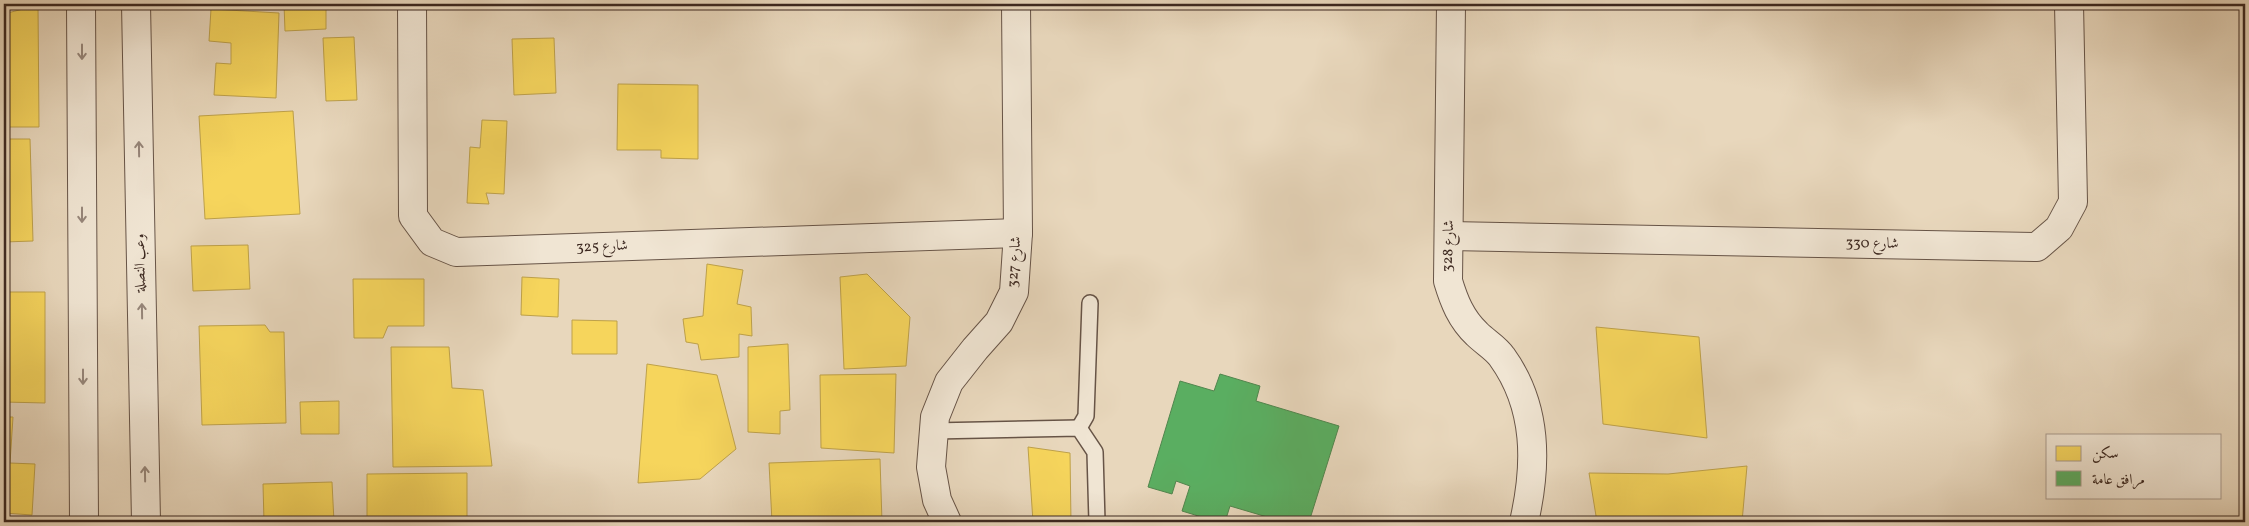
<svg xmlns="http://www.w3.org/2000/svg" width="2249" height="526" font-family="Vollkorn,Amiri,serif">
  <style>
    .homes { fill: #f6d55c; stroke: #bea14a }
    .public { fill: #5aae61; stroke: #51864e }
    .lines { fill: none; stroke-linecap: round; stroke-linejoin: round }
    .service-casing { stroke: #675447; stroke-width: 18 }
    .minor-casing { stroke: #675447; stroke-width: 30 }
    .tertiary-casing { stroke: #675447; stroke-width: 30 }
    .service { stroke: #f0e5d3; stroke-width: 15 }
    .minor { stroke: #f0e5d3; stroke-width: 28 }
    .tertiary { stroke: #f0e5d3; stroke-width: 28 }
    .oneway { stroke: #96867a }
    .labels { text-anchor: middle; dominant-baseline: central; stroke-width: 5; stroke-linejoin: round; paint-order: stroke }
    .street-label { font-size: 15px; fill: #3c2820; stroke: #f0e5d3 }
  </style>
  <rect width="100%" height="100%" fill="#e8d7bc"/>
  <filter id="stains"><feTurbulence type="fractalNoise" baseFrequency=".004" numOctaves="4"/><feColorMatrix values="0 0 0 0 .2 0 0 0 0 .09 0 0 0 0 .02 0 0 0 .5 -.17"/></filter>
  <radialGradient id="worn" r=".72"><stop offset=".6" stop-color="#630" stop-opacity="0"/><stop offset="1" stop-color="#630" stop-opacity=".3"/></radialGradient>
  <g class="homes">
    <polygon points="284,4 326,4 326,29 285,31"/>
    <rect x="504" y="4" width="99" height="3"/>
    <polygon points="38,5 39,127 4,127 4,14"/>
    <polygon points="211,9 279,13 276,98 214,95 216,63 231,64 231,43 209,41"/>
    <polygon points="354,37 357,100 326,101 323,38"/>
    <polygon points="554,38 556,93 514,95 512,39"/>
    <polygon points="618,84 698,85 698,159 661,158 661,150 617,150"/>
    <polygon points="293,111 300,214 205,219 199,116"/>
    <polygon points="482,120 507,121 504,194 486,193 489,204 467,203 470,147 480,148"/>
    <polygon points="4,139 30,139 33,241 4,242"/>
    <polygon points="248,245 250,289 193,291 191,246"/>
    <polygon points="707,264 743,270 737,304 751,307 752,336 739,334 739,357 701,360 698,344 686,342 683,319 703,316"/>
    <polygon points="867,274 910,317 906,366 844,369 840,277"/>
    <polygon points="522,277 559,279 558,317 521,315"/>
    <polygon points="353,279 424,279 424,326 388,326 383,338 354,338"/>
    <polygon points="4,292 45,292 45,403 4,402"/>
    <polygon points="572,320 617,321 617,354 572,354"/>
    <polygon points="265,325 270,332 284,332 286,423 202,425 199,326"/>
    <polygon points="1596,327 1699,337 1707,438 1603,424"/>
    <polygon points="788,344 790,410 780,411 780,434 748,432 748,347"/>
    <polygon points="391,347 449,347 452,388 483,390 492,466 393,467"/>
    <polygon points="647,364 717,375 736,449 700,479 638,483"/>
    <polygon points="896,374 894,453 821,448 820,375"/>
    <polygon points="339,401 339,434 301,434 300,402"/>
    <polygon points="4,417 13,417 10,463 35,464 32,515 4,513"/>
    <polygon points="1028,447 1070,453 1071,522 1033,522"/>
    <polygon points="880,459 882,522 772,522 769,463"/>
    <polygon points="1747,466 1742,522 1597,522 1589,473 1668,474"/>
    <polygon points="467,473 467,522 367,522 367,474"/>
    <polygon points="332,482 334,522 264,522 263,484"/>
  </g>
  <polygon class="public" points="1220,374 1260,386 1256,401 1339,426 1309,522 1284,522 1230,506 1225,522 1218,522 1182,511 1190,486 1176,481 1172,494 1148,487 1180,381 1214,391"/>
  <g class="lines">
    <defs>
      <g id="service">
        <polyline points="1079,428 1086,416 1090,303"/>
        <polyline points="933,431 1079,428 1095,452 1097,522"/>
      </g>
      <g id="minor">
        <polyline points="412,4 413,216 432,242 456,252 1018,233"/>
        <path d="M1451,4L1448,281C1454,301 1461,319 1477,334C1485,342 1496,348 1502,357C1538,407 1537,465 1524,522"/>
        <polyline points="1450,236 2037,247 2059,228 2073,202 2069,4"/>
        <polyline points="947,522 937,500 931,467 935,417 949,382 975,349 999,322 1014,292 1018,233 1016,4"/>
      </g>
      <g id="tertiary">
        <polyline points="81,4 84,522"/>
        <polyline points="136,4 146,522"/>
      </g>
    </defs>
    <use href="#service" class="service-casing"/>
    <use href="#minor" class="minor-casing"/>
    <use href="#tertiary" class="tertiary-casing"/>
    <use href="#service" class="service"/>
    <use href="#minor" class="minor"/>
    <use href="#tertiary" class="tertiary"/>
  </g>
  <defs><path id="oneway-shaft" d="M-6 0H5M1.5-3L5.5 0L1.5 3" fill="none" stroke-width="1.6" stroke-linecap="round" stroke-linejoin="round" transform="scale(1.25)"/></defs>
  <g class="oneway">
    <use href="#oneway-shaft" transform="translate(82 52) rotate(90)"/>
    <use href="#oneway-shaft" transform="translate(139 149) rotate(-91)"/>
    <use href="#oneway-shaft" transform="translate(82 215) rotate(90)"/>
    <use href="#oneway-shaft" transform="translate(142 311) rotate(-91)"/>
    <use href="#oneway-shaft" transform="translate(83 377) rotate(90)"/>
    <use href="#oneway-shaft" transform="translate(145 474) rotate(-91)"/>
  </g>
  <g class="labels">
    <g class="street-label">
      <text transform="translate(1872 244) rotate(1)">شارع 330</text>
      <text transform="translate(1449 246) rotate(-88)">شارع 328</text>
      <text transform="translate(602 247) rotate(-2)">شارع 325</text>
      <text transform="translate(1015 262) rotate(-86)">شارع 327</text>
      <text transform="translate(141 263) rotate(-91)">وعب النصلة</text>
    </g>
  </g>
  <rect width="2249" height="526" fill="none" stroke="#e8d7bc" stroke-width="20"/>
  <rect x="5" y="5" width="2239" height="516" fill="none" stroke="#3c2820" stroke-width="2.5"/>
  <rect x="10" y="10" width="2229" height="506" fill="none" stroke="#3c2820"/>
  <rect x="2046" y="434" width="175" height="65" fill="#f0e5d3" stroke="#a8998b"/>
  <rect x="2056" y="446" width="25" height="15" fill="#f6d55c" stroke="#a8998b"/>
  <text x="2092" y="458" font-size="15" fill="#3c2820">سكن</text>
  <rect x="2056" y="471" width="25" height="15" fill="#5aae61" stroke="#a8998b"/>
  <text x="2092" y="484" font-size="15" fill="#3c2820">مرافق عامة</text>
  <rect width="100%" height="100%" filter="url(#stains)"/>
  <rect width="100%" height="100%" fill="url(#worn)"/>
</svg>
